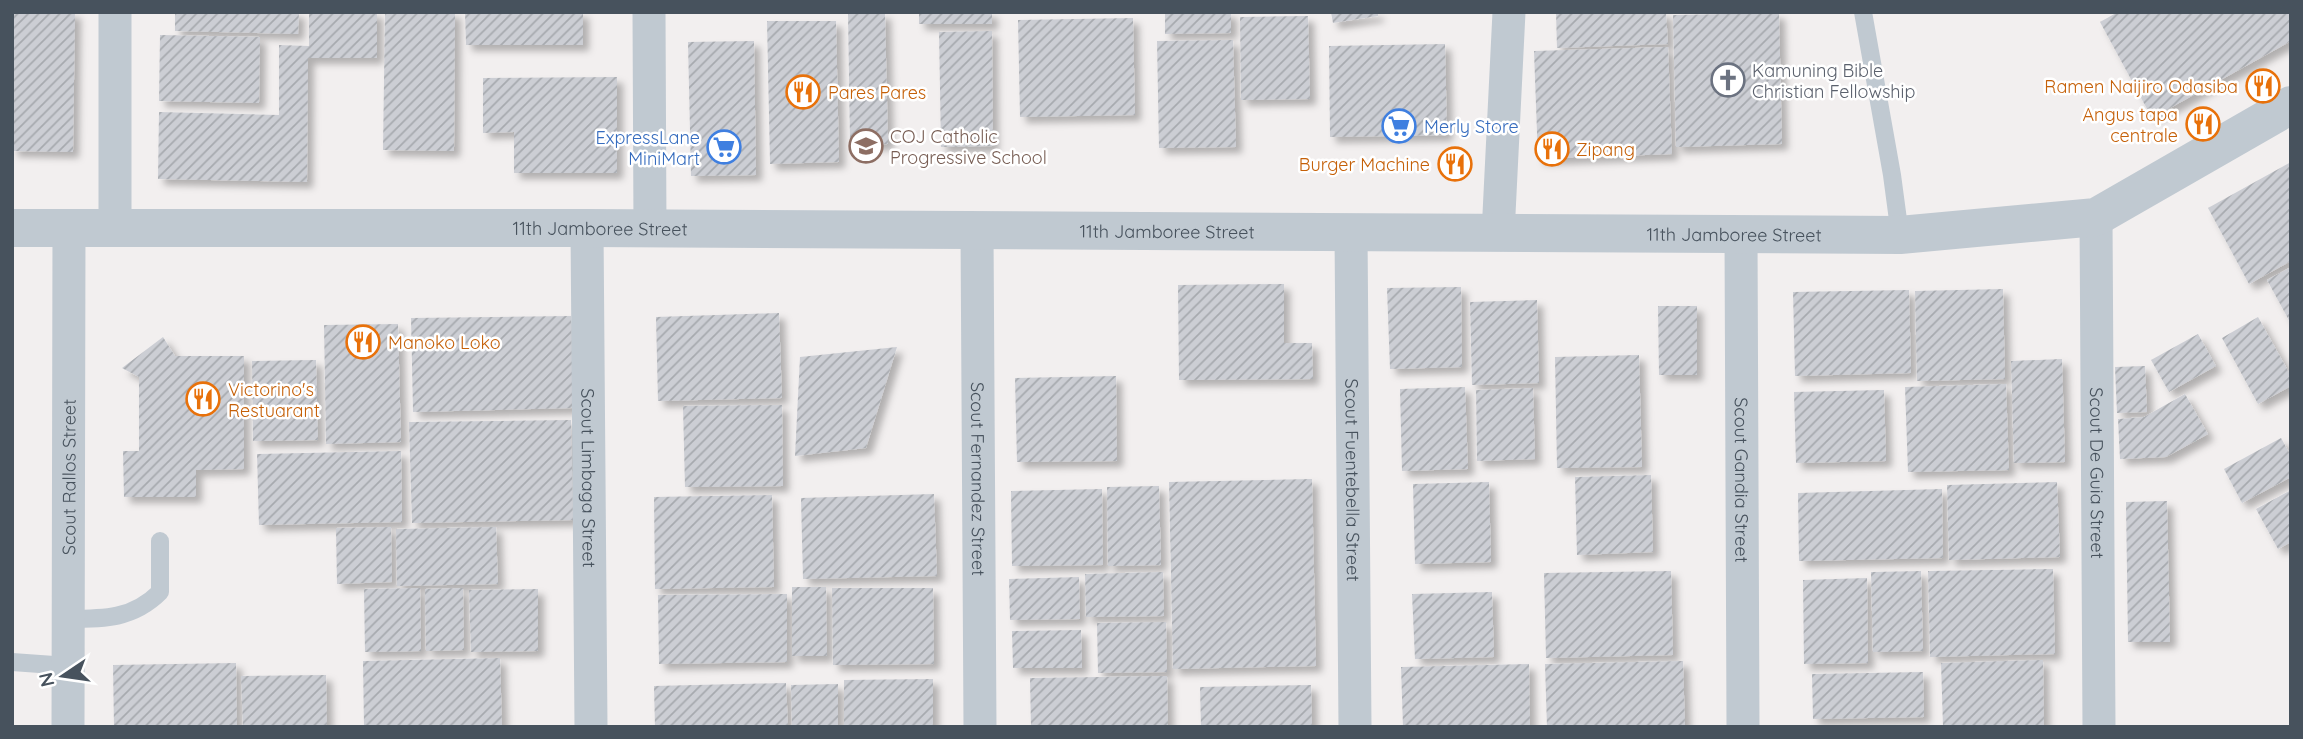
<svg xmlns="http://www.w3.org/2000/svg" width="2303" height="739" font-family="Quicksand,sans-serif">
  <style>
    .building { fill: url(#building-hatch); filter: url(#shadow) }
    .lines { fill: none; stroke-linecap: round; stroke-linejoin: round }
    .service { stroke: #c0c9d1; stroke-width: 18 }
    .minor { stroke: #c0c9d1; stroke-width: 33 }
    .tertiary { stroke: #c0c9d1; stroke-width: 38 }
    .labels { text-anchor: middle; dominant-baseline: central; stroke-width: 5; stroke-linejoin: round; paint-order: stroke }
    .worship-label { font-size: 18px; fill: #5b616d; stroke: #fff; text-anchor: start }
    .food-label { font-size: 18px; fill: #c56008; stroke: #fff; text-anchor: start }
    .shop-label { font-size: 18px; fill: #366cbe; stroke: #fff; text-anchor: start }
    .education-label { font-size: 18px; fill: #785e54; stroke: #fff; text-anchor: start }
    .street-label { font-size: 18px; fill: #47525d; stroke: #fff }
  </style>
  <defs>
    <pattern id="building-hatch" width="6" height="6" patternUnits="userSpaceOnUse" patternTransform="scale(1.75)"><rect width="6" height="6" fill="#ccced4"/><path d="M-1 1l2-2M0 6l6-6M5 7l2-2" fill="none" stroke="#a7aaaf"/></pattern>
    <filter id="shadow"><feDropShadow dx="6" dy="6" stdDeviation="3.5" flood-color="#0004"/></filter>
  </defs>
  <rect width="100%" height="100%" fill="#f2efef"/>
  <g class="building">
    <polygon points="12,12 75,12 73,152 12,151"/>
    <polygon points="175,12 299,12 298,34 175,31"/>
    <polygon points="309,12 377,12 377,58 308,58 307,182 158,179 159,112 279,115 279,45 309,46"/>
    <polygon points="385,12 455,12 454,151 383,150"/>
    <polygon points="465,12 583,12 583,45 466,45"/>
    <rect x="919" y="12" width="73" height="12"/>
    <polygon points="1165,12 1231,12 1231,33 1165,34"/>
    <polygon points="1331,12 1378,12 1378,16 1333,23"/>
    <polygon points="1556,12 1666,12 1668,44 1557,48"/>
    <polygon points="2118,12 2291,12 2291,41 2152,118 2100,22"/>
    <polygon points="885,13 888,144 850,145 848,14"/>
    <polygon points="1779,13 1782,144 1676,147 1673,15"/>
    <polygon points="1308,16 1310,99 1241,100 1240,17"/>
    <polygon points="1133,18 1135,115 1020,117 1018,20"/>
    <polygon points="767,21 836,21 839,162 770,164"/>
    <polygon points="992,31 993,146 941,147 939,32"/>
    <polygon points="160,35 260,37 259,103 159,101"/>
    <polygon points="1233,40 1236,147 1159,148 1157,41"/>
    <polygon points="754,41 756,175 691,176 688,42"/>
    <polygon points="1445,44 1447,135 1330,137 1329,46"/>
    <polygon points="1668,47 1672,154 1538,159 1534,51"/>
    <polygon points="617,77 617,173 514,173 514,132 483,133 483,78"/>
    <polygon points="2291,162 2291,261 2249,284 2208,208"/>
    <polygon points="2291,267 2291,324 2267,280"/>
    <polygon points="1284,284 1284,343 1312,343 1313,379 1179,380 1178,285"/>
    <polygon points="1461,287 1462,367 1390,369 1387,288"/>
    <polygon points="2003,289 2005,379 1917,381 1915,291"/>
    <polygon points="1909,290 1911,373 1795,376 1793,292"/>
    <polygon points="1537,300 1539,383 1472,385 1470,302"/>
    <polygon points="1658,306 1697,306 1697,375 1659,375"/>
    <polygon points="779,313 782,398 658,401 656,317"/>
    <polygon points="571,316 573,408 413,412 411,318"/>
    <polygon points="2258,317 2291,376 2291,386 2258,404 2222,338"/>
    <polygon points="398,324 401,442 326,444 324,325"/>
    <polygon points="2198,334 2216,366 2169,392 2151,360"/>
    <polygon points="163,337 175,356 244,356 244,469 196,470 196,497 124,497 123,451 139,451 139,377 122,368"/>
    <polygon points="897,347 866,448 795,456 800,357"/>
    <polygon points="1639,355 1642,467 1557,468 1555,357"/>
    <polygon points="2062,359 2065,462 2014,463 2011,361"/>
    <polygon points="316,360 318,440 253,441 252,361"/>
    <polygon points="2145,366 2147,412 2117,413 2115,367"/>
    <polygon points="1116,376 1117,461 1017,462 1015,378"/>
    <polygon points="2006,384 2009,470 1908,472 1905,387"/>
    <polygon points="1465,387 1468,469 1402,471 1400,389"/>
    <polygon points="1533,388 1535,459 1477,461 1476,390"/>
    <polygon points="1884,390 1886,461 1796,463 1794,392"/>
    <polygon points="2185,394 2208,434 2166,457 2120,459 2118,419 2144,417"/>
    <polygon points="782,405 783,486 685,487 683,406"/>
    <polygon points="571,420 573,520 412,523 409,422"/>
    <polygon points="2281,438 2291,456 2291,477 2242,503 2224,469"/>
    <polygon points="401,451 402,522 259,525 257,454"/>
    <polygon points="1651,475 1653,552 1577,555 1575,477"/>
    <polygon points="1312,479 1316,666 1173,669 1169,482"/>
    <polygon points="1489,482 1491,562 1415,564 1413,484"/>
    <polygon points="2057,482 2060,557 1949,560 1947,485"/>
    <polygon points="1159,486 1161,565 1108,566 1107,487"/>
    <polygon points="1102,489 1103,565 1012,566 1011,491"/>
    <polygon points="1942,489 1943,558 1799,561 1798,493"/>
    <polygon points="2291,490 2291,542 2278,549 2256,509"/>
    <polygon points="934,494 937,576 803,579 801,498"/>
    <polygon points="772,495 774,587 655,589 654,497"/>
    <polygon points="2167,501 2170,642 2128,642 2126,502"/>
    <polygon points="391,527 392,582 337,584 336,528"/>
    <polygon points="496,527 498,584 397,586 396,529"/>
    <polygon points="2053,569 2055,654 1930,657 1928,571"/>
    <polygon points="1671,571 1673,655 1546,658 1544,573"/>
    <polygon points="1921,571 1923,651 1873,652 1871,572"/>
    <polygon points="1163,572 1164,616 1086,617 1085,574"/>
    <polygon points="1079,577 1080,619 1010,620 1009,579"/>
    <polygon points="1867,578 1868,663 1804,664 1803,580"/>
    <polygon points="792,587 826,587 827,656 792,656"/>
    <polygon points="420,588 421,651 365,652 364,589"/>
    <polygon points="463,588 464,650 426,651 425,589"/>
    <polygon points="832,588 933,588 934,664 833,665"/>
    <polygon points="538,589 538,651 471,652 469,590"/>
    <polygon points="1492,592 1494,657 1415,659 1412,594"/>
    <polygon points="787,594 787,662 659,664 658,595"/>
    <polygon points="1166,622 1167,672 1098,673 1097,623"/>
    <polygon points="1081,630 1082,668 1013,668 1012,631"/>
    <polygon points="500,658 502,727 364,727 363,661"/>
    <polygon points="2043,660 2044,727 1943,727 1941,663"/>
    <polygon points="1683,661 1685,727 1547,727 1545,664"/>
    <polygon points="236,663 237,727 114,727 113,665"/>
    <polygon points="1529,664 1530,727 1403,727 1401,667"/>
    <polygon points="1923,672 1924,717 1813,719 1812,674"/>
    <polygon points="326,675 327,727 243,727 241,676"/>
    <polygon points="1167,676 1168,727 1031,727 1030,678"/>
    <polygon points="933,679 933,727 844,727 844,680"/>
    <polygon points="786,683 788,727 655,727 654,686"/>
    <polygon points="838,684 838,727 792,727 791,685"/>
    <polygon points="1311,685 1312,727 1201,727 1200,687"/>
  </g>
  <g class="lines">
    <g class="service">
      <polyline points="1863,12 1892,175 1900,235"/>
      <path d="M68,619C104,619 133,619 160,592V541"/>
      <polyline points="12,662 68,666"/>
    </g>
    <g class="minor">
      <polyline points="649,12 650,230"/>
      <path id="s1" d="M2096,217L2099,727"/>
      <polyline points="115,227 115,12"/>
      <path id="s2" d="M587,228L591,727"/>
      <path id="s3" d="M977,231L980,727"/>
      <path id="s4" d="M1351,233L1355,727"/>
      <polyline points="1498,234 1509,12"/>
      <path id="s5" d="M1741,235L1743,727"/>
      <path id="s6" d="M68,727L69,228"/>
    </g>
    <path class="tertiary" id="s7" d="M12,228H587L1900,235L2096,217L2291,105"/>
  </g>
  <defs>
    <symbol id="church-ring" viewBox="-11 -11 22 22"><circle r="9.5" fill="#fff" stroke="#6b7280" stroke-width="1.5"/><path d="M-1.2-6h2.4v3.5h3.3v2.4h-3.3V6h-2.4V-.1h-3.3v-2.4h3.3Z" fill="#6b7280"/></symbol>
    <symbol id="restaurant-ring" viewBox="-11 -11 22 22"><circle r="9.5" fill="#fff" stroke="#e8710a" stroke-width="1.5"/><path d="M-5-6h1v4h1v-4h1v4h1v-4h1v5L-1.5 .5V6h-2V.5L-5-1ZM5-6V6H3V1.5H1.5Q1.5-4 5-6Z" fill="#e8710a"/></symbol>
    <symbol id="supermarket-ring" viewBox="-11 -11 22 22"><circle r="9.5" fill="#fff" stroke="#3f7fe0" stroke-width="1.5"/><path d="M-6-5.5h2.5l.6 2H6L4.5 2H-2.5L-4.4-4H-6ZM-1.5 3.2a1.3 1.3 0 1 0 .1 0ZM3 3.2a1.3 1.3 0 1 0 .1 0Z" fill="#3f7fe0"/></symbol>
    <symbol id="school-ring" viewBox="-11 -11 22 22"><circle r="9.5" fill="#fff" stroke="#8d6e63" stroke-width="1.5"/><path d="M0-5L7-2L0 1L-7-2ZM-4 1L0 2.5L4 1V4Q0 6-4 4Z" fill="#8d6e63"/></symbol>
  </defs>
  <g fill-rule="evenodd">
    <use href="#church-ring" x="1709" y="61" width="38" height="38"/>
    <use href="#restaurant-ring" x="2244" y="67" width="38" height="38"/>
    <use href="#restaurant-ring" x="784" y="73" width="38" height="38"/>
    <use href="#restaurant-ring" x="2184" y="105" width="38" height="38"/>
    <use href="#supermarket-ring" x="1380" y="107" width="38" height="38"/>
    <use href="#school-ring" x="847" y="127" width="38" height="38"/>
    <use href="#supermarket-ring" x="705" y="128" width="38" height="38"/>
    <use href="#restaurant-ring" x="1533" y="130" width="38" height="38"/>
    <use href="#restaurant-ring" x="1436" y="145" width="38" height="38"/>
    <use href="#restaurant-ring" x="344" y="323" width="38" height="38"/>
    <use href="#restaurant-ring" x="184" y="380" width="38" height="38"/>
  </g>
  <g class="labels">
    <g class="worship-label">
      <text x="1752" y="70">Kamuning Bible<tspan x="1752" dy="21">Christian Fellowship</tspan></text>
    </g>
    <g class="food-label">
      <text x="2238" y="86" text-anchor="end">Ramen Naijiro Odasiba</text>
      <text x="828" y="92">Pares Pares</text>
      <text x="2178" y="114" text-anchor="end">Angus tapa<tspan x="2178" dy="21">centrale</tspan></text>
      <text x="1576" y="149">Zipang</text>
      <text x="1430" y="164" text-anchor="end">Burger Machine</text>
      <text x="388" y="342">Manoko Loko</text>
      <text x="228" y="389">Victorino's<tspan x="228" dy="21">Restuarant</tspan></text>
    </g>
    <g class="shop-label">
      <text x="1424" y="126">Merly Store</text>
      <text x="700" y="137" text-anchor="end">ExpressLane<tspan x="700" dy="21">MiniMart</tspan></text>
    </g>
    <g class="education-label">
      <text x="890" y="136">COJ Catholic<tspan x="890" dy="21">Progressive School</tspan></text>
    </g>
    <g class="street-label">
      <text stroke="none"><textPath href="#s7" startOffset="588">11th Jamboree Street</textPath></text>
      <text stroke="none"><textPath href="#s7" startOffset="1155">11th Jamboree Street</textPath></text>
      <text stroke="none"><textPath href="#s7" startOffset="1722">11th Jamboree Street</textPath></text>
      <text stroke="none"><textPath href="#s1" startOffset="256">Scout De Guia Street</textPath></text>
      <text stroke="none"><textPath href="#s6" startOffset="250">Scout Rallos Street</textPath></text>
      <text stroke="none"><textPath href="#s2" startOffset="250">Scout Limbaga Street</textPath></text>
      <text stroke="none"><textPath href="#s3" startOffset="248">Scout Fernandez Street</textPath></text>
      <text stroke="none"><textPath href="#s4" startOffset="247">Scout Fuentebella Street</textPath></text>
      <text stroke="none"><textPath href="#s5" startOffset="245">Scout Gandia Street</textPath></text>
    </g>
  </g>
  <rect width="2303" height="739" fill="none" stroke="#47525d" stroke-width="28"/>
  <g transform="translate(63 676) rotate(257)" stroke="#ffffff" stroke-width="5" paint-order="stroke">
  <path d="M0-5L12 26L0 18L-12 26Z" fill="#47525d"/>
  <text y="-10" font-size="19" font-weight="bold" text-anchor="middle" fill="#47525d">N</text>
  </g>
</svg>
